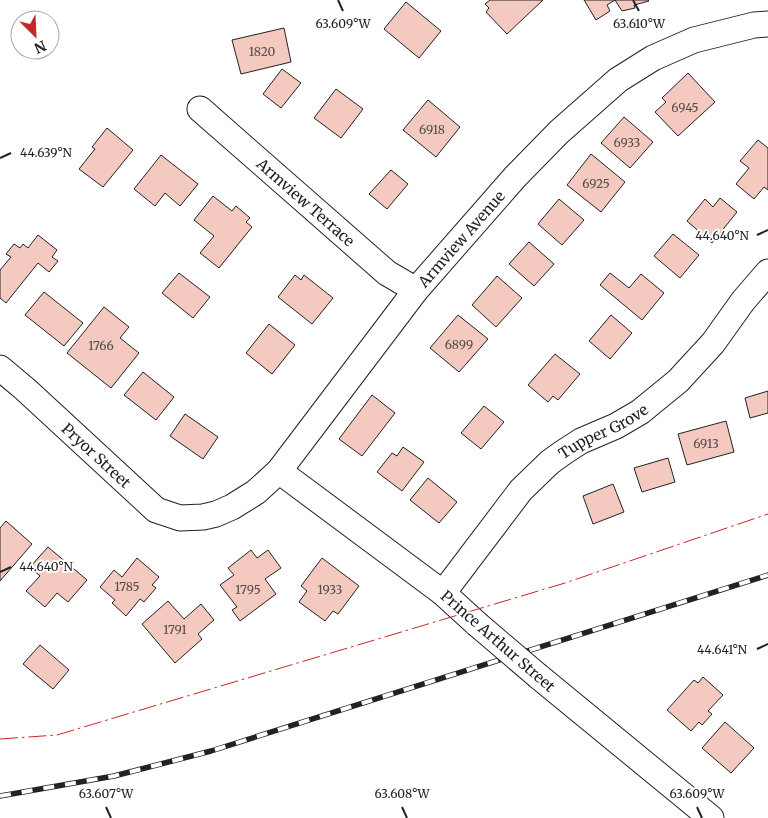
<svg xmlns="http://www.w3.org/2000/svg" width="768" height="818" font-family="Merriweather,serif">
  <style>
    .building { fill: #f3c9c0; stroke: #222 }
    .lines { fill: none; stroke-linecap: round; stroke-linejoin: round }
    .minor-casing { stroke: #222; stroke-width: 27 }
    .minor { stroke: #fff; stroke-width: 25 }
    .rail-casing { stroke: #222; stroke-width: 5.5 }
    .rail { stroke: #fff; stroke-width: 4; stroke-dasharray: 11; stroke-linecap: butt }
    .minor-bridge-casing { stroke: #222; stroke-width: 27; stroke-linecap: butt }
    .minor-bridge { stroke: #fff; stroke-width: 25 }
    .power { stroke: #c62828; stroke-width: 1; stroke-dasharray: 18 4 2.5 4; stroke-linecap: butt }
    .ticks { fill: none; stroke: #222; stroke-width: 2 }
    .labels { text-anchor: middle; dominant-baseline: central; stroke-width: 4; stroke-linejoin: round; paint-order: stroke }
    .number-label { font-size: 12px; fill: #564c4a }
    .street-label { font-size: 15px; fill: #222; stroke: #fff }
    .ticks-label { font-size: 12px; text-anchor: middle; fill: #222; stroke: #fff; stroke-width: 4; stroke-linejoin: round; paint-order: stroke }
  </style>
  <rect width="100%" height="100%" fill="#fff"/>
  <g class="building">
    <polygon points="490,0 543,0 507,34 486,12 489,8 485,4"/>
    <polygon points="584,0 648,0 649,1 634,5 635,8 622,11 615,0 607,5 610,11 596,20"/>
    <polygon points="406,2 441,31 419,58 384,29"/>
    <polygon points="284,28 291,62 241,74 232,40"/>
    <polygon points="282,69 301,83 281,108 263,94"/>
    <polygon points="688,73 715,102 678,136 655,112 666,102 662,98"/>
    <polygon points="336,89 363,109 341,138 314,118"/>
    <polygon points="428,100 460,127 436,157 403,130"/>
    <polygon points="624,117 653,142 630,168 601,143"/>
    <polygon points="107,128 133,150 103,187 79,169 95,149 92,147"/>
    <polygon points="758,140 768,148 768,190 764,187 754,199 736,184 749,168 740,161"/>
    <polygon points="591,154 625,182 601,212 567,185"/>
    <polygon points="161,155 198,184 180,206 165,193 155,206 134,189"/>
    <polygon points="391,170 408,184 387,209 369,194"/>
    <polygon points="213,196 232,211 236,206 250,218 246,222 252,227 219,268 200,253 214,236 194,220"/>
    <polygon points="720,198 737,212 712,243 687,221 705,199 713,207"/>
    <polygon points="559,199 584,220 562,245 538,224"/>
    <polygon points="673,234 699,255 680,278 654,256"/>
    <polygon points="38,235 57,250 52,257 58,261 49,272 38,263 6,303 0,298 0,270 11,257 6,254 14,244 20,248 23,244 28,248"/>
    <polygon points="529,242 554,264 534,286 509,264"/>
    <polygon points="179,273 210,297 193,318 162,293"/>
    <polygon points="610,273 629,288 641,274 664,293 642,320 600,285"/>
    <polygon points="295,275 301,280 304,275 333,298 312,324 278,297"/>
    <polygon points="497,276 522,298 496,327 472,305"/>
    <polygon points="44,292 83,323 64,346 25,315"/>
    <polygon points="104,307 129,327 120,338 139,353 111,388 67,353"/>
    <polygon points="458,315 488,339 459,372 430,348"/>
    <polygon points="611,315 632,333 610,359 589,341"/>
    <polygon points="269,324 295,345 272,374 246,353"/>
    <polygon points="555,354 580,374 558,400 553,396 548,402 528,385"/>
    <polygon points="143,372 174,397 156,420 124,395"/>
    <polygon points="768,391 768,413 750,418 745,398"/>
    <polygon points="372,395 395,413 362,456 339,439"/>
    <polygon points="484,406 504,422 481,449 461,433"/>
    <polygon points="185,414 218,437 203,459 170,436"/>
    <polygon points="726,421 734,452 687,465 678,434"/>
    <polygon points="403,447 424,462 402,491 377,472 392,453 397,456"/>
    <polygon points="668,458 675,482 642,492 634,468"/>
    <polygon points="428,478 457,502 439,523 410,500"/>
    <polygon points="613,484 624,512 593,524 583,496"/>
    <polygon points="6,521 32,544 0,581 0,528"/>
    <polygon points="48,547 87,580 68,602 57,593 45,607 26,591 40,576 30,567"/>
    <polygon points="251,550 257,558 268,550 281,568 265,579 276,594 240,621 232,610 237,607 220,585 234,575 228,568"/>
    <polygon points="137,558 159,577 152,585 156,588 144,602 140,599 126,616 112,603 115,600 100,587 114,570 122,577"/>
    <polygon points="322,558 359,586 338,614 333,611 325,621 299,602 307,591 301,586"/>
    <polygon points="168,601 184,619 201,604 214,620 198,634 202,639 175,663 142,624"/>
    <polygon points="40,645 69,670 53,689 23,664"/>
    <polygon points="703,677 723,695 708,711 712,714 702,725 699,722 691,731 667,710 694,680 698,683"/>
    <polygon points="725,722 754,748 731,773 702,748"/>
  </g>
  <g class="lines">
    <defs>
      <g id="minor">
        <path id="s1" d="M200,109L387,273L416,290"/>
        <path id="s2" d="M0,368L25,389L156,510L180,518L203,517L216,514L232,507L256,492L279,471L416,290L515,177L559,132L618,80L653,58L694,40L754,25L768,24"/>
        <polyline points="279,471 443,593 477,624"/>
        <path id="s3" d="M443,593L521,490L550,462L564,452L581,441L616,426L640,412L678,381L713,343L743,301L768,272"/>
        <polyline points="538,676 711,818"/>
      </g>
    </defs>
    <use href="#minor" class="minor-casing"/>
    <use href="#minor" class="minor"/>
    <defs>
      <polyline id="rail" points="0,796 114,776 211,751 768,575"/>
    </defs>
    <use href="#rail" class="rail-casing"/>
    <use href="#rail" class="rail"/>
    <defs>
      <polyline id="minor-bridge" points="477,624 538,676"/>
    </defs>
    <use href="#minor-bridge" class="minor-bridge-casing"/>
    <use href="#minor-bridge" class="minor-bridge"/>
    <polyline class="power" points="0,739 57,735 565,583 768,514"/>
  </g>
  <path class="ticks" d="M338,0L343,11M633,0L639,11M0,158L11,153M757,235L768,230M0,572L11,567M757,649L768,644M106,807L111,818M402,807L407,818M697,807L702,818"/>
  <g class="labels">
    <g class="number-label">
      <text x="262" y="51">1820</text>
      <text x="685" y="107">6945</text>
      <text x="432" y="129">6918</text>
      <text x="627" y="142">6933</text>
      <text x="596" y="183">6925</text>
      <text x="459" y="344">6899</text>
      <text x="101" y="345">1766</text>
      <text x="706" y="443">6913</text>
      <text x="127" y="586">1785</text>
      <text x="248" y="589">1795</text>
      <text x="330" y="589">1933</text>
      <text x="175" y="629">1791</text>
    </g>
    <g class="street-label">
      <text stroke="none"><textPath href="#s1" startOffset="141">Armview Terrace</textPath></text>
      <text stroke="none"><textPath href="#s2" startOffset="645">Armview Avenue</textPath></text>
      <text stroke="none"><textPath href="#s3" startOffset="231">Tupper Grove</textPath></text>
      <text stroke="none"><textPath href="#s2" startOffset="130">Pryor Street</textPath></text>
      <text transform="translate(498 641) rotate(41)">Prince Arthur Street</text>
    </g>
  </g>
  <g class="ticks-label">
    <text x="343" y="28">63.609°W</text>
    <text x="639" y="28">63.610°W</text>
    <text x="46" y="157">44.639°N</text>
    <text x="722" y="240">44.640°N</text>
    <text x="46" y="571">44.640°N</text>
    <text x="722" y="654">44.641°N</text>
    <text x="106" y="798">63.607°W</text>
    <text x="402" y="798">63.608°W</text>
    <text x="697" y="798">63.609°W</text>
  </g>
  <g transform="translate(35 35) rotate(156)"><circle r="24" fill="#ffffff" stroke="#a7a7a7"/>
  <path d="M0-4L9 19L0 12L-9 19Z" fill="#c62828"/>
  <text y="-8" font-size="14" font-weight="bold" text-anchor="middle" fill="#222222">N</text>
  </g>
</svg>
